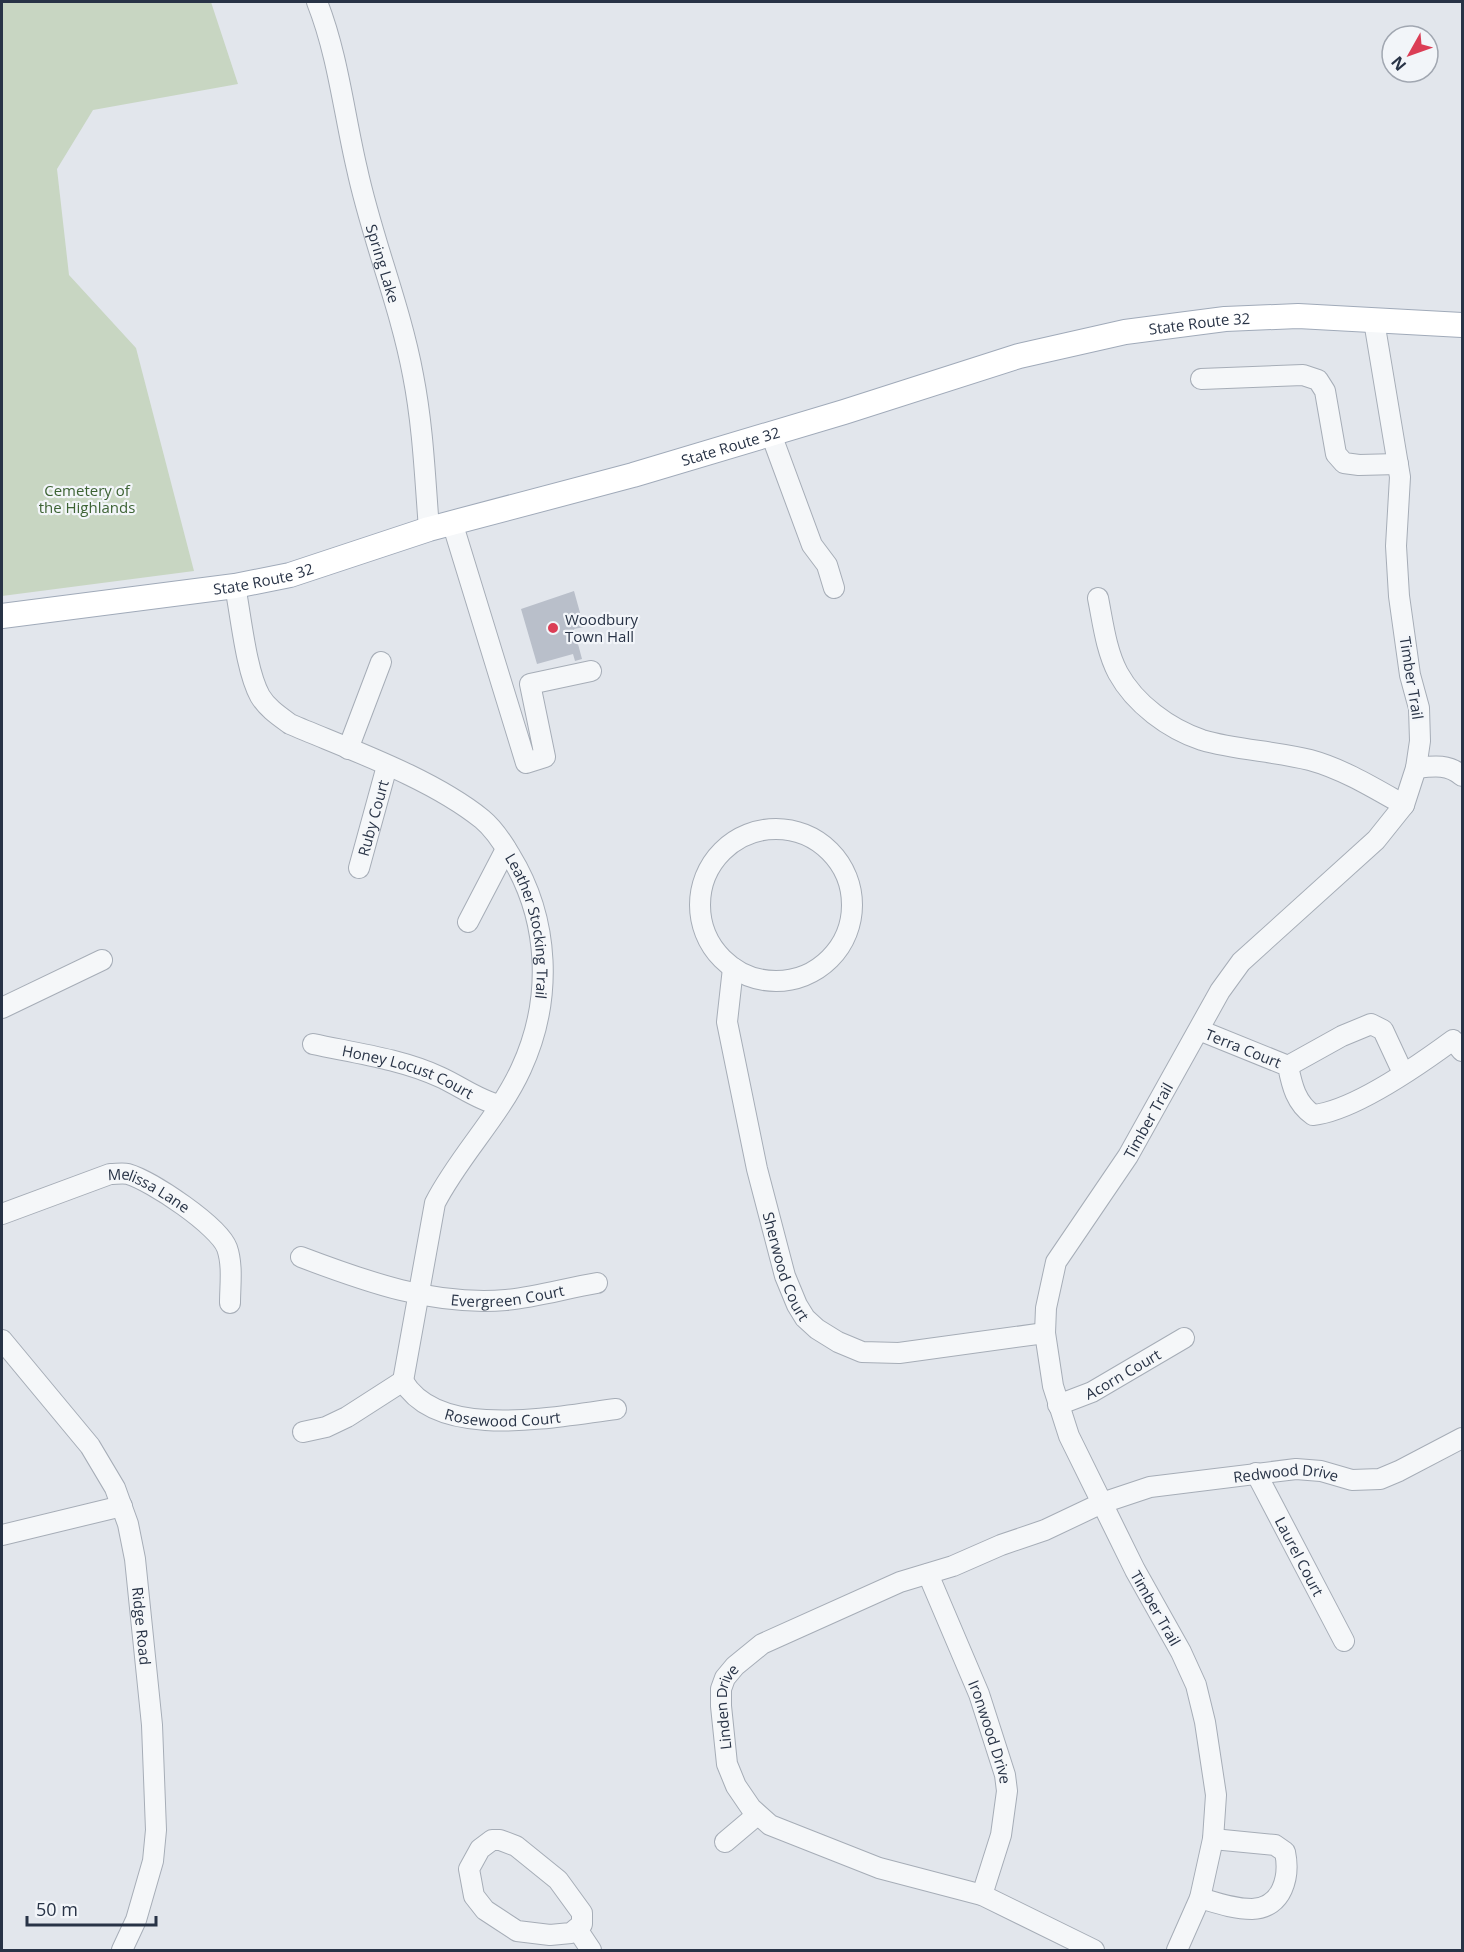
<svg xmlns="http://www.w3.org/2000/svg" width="1464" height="1952" font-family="'Open Sans',sans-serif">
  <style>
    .green { fill: #c8d6c2 }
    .building { fill: #b9bfca }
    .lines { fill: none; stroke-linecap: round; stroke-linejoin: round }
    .minor-casing { stroke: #a6adb7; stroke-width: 22 }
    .major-casing { stroke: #a0aab9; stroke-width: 26 }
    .minor { stroke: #f5f7f9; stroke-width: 20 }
    .major { stroke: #fff; stroke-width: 24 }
    .poi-dot { fill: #db3d55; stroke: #f2f5f9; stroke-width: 2 }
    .labels { text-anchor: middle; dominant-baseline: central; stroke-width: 4.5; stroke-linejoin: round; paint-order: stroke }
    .street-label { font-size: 15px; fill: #283346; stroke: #f2f5f9 }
    .park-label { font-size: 15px; fill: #3d6334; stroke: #f2f5f9 }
    .poi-label { font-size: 15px; fill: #283346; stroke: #f2f5f9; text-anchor: start }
  </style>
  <rect width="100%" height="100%" fill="#e2e6ec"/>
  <polygon class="green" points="2,2 211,2 238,84 93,110 57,169 69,275 136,348 194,571 2,596"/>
  <polygon class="building" points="574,591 584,627 574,629 582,659 575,661 573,654 537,664 521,609"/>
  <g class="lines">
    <defs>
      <g id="minor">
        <path id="s1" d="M317,2C338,55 344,114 357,169C372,239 400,305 413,375C423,426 425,478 429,529"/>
        <polyline points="1201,379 1303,375 1318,380 1325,391 1336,454 1344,463 1359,465 1398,464"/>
        <polyline points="771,434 812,545 827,565 834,588"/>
        <polyline points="452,522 526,763 545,757 530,684 591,671"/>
        <path id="s2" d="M235,586C241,616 246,671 260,696C267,708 279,716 290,724C351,750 431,778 482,819C493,828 503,843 510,855C550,920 553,1000 521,1069C499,1117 459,1156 435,1203L403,1381"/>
        <path d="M1098,598C1103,623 1106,650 1118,673C1135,704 1169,729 1202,740C1235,750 1275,751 1310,760C1343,769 1374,788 1404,805"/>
        <polyline points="348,749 381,662"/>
        <path d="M1416,768C1434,766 1449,764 1462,776"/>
        <circle cx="776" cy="905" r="76"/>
        <path id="s3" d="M359,868L387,766"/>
        <polyline points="468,922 506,849"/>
        <path id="s4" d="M733,968L727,1022L757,1169L785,1276L797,1305L805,1318L817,1329L838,1342L862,1352L899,1353L1045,1333"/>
        <polyline points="2,1008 102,960"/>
        <path id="s5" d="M1199,1030L1288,1066C1292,1086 1296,1103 1313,1115C1353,1111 1419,1065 1453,1040L1462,1051"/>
        <path id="s6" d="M313,1044C355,1053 401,1059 440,1077C460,1086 478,1100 499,1105"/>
        <polyline points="1288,1066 1342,1036 1371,1024 1383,1030 1403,1073"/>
        <path id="s7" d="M2,1214L110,1174C116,1174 123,1173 128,1174C152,1181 219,1226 227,1248C233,1265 230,1286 230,1303"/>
        <path id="s8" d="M301,1257C367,1282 434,1306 506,1300C536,1297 567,1288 597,1283"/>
        <path id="s9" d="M2,1340L90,1446L115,1488L128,1524L135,1559L152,1725L156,1830L153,1861L136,1920L122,1950"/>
        <path id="s10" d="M403,1381C439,1442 557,1416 616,1409"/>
        <path id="s11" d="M1058,1405L1092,1392L1184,1338"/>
        <polyline points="303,1432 326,1427 347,1417 403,1381"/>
        <path id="s12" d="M1256,1473L1344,1641"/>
        <polyline points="2,1535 122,1506"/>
        <path id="s13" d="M928,1574L979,1694L1005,1775L1007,1791L1001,1835L982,1895"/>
        <polygon points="492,1840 500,1840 516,1846 558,1880 582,1913 582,1924 571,1933 550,1935 517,1931 485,1910 474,1896 469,1869 480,1849"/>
        <polyline points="725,1842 757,1815"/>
        <path d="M1200,1898C1217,1903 1234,1909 1252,1909C1283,1908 1290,1876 1285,1852L1275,1845L1213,1839"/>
        <polyline points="577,1929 591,1950"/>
        <path id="s14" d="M1094,1950L982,1895L879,1868L770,1825L751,1808L736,1786L727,1764L721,1706V1689L725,1678L735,1666L762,1644L900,1582L953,1566L1001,1545L1045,1530L1102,1503L1150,1487L1296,1469L1321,1471L1352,1480L1380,1479L1399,1471L1462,1438"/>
        <path id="s15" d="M1177,1950L1200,1898L1213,1839L1216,1795L1205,1722L1196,1685L1181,1652L1135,1570L1069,1436L1053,1386L1045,1333L1046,1308L1056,1262L1128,1156L1220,991L1241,962L1376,840L1404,805L1416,768L1420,741L1419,708L1410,675L1399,596L1396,546L1400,477L1374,321"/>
      </g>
      <g id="major">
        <path id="s16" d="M2,616L235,586L290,575L429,529L633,475L844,412L1019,356L1125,332L1225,319L1298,316L1462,325"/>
      </g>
    </defs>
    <use href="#minor" class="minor-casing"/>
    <use href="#major" class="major-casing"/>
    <use href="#minor" class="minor"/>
    <use href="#major" class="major"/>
  </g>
  <circle class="poi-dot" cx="553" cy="628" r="6"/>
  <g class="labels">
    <g class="street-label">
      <text stroke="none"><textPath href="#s1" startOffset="270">Spring Lake</textPath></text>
      <text stroke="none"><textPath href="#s16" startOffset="1236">State Route 32</textPath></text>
      <text stroke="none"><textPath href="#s16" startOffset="750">State Route 32</textPath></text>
      <text stroke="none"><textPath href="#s16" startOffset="264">State Route 32</textPath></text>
      <text transform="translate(1412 678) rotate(81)">Timber Trail</text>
      <text stroke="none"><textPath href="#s3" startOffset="52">Ruby Court</textPath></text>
      <text stroke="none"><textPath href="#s2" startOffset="490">Leather Stocking Trail</textPath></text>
      <text stroke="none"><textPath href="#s5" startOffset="48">Terra Court</textPath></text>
      <text stroke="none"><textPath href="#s6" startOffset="99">Honey Locust Court</textPath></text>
      <text stroke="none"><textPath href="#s15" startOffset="900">Timber Trail</textPath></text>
      <text stroke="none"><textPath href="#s7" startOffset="158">Melissa Lane</textPath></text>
      <text stroke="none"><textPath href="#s4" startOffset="306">Sherwood Court</textPath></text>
      <text stroke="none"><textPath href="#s8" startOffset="213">Evergreen Court</textPath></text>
      <text stroke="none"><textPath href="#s11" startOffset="72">Acorn Court</textPath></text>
      <text stroke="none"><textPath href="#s10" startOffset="112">Rosewood Court</textPath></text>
      <text stroke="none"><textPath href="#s14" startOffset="1118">Redwood Drive</textPath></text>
      <text stroke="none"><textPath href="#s12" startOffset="94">Laurel Court</textPath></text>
      <text transform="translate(1156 1608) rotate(60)">Timber Trail</text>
      <text stroke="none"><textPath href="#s9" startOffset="328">Ridge Road</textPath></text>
      <text stroke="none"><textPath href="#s14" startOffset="483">Linden Drive</textPath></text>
      <text stroke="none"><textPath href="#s13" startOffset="170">Ironwood Drive</textPath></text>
    </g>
    <g class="park-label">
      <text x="87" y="490">Cemetery of<tspan x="87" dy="17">the Highlands</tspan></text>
    </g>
    <g class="poi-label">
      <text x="565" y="619">Woodbury<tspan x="565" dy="17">Town Hall</tspan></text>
    </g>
  </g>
  <rect width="1464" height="1952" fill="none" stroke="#283346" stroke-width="6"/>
  <g transform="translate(1410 54) rotate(230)"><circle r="28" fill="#f2f5f9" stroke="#a1a7b1" stroke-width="1.5"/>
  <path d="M0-4.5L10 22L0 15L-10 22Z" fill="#db3d55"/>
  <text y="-9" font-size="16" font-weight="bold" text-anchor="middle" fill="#283346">N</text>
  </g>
  <path d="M27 1916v9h129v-9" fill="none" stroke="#283346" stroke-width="3"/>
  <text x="36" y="1916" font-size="18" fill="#283346" stroke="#f2f5f9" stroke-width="4.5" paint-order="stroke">50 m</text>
</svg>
